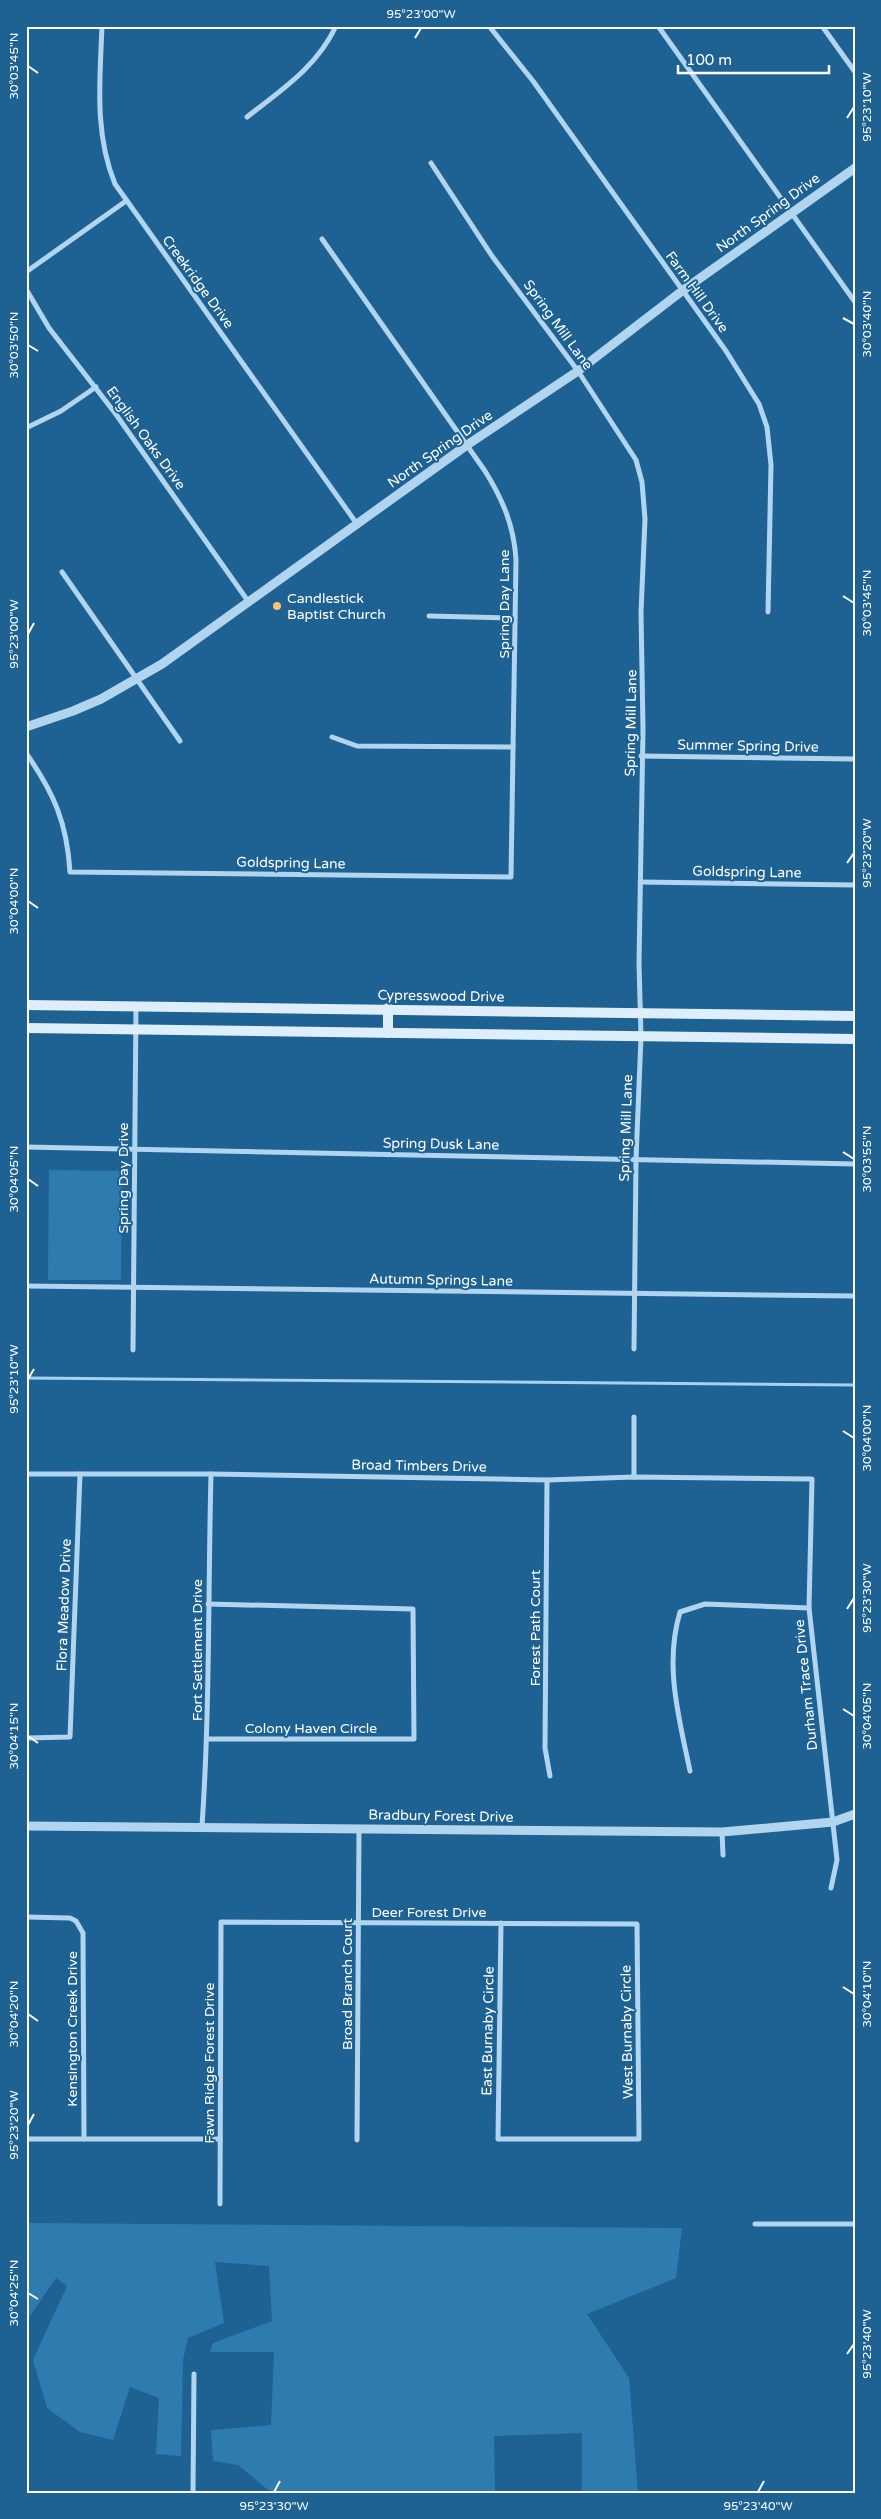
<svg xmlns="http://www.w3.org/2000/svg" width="881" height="2519" font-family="'Varela Round',sans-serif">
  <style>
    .green { fill: #2e7bb0 }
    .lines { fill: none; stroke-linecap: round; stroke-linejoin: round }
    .stream { stroke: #a4d2f0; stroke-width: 3 }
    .minor { stroke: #b1d5ef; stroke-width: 5 }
    .tertiary { stroke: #b1d5ef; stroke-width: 9 }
    .secondary { stroke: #deeefb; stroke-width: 10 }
    .ticks { fill: none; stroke: #fff; stroke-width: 2 }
    .poi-dot { fill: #fdc070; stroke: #1e6294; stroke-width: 2 }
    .labels { text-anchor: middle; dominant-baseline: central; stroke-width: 4; stroke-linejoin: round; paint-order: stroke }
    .street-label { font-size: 14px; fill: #fff; stroke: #1e6294 }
    .poi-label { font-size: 14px; fill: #fff; stroke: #1e6294; text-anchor: start }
    .neatline { fill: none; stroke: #fff; stroke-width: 2 }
    .ticks-label { font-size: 12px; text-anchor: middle; fill: #fff }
  </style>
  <rect width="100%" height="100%" fill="#1e6294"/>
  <g class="green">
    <polygon points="49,1170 122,1171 121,1280 48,1280"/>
    <polygon points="26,2223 682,2228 676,2278 587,2314 629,2378 638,2493 582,2493 582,2433 494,2436 495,2493 272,2493 238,2465 213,2461 211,2430 271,2425 274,2352 210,2352 213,2343 272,2321 269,2266 215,2262 224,2323 188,2338 183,2360 181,2456 156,2454 159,2398 130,2387 113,2440 80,2432 47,2408 33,2360 67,2286 56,2278 26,2322"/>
  </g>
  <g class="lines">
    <polyline class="stream" points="26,1378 855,1385"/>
    <g class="minor">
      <path d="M102,26C100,80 94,133 115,184L357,524"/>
      <polyline points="489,26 533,81 726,351 759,404 767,427 771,465 768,612"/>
      <polyline points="658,26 855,302"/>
      <polyline points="822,26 855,72"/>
      <path d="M247,117C281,90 317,67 336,26"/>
      <polyline points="431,163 492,256 578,371 636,460 642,482 645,519 641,612 643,729 639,963 641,1037 636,1159 634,1349"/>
      <polyline points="26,272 126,201"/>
      <polyline points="26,289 49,328 115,413 248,601"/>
      <polyline points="26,428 61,411 96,387"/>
      <polyline points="62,572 180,741"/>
      <polyline points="429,616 515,618"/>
      <polyline points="332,737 357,746 513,747"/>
      <path d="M26,753C54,793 67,823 70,872L511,877L516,560C514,526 503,500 485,471L322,239"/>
      <polyline points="641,756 855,759"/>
      <polyline points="640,882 855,885"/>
      <polyline points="26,1147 855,1164"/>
      <polyline points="26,1286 855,1296"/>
      <polyline points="133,1350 136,1006"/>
      <polyline points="634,1417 634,1477"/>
      <polyline points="26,1474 211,1474 547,1480 634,1477 812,1479 809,1608 837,1860 831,1888"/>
      <polyline points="547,1480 545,1748 550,1776"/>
      <polyline points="208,1604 413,1609 414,1739 208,1739"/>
      <polyline points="26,1738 70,1737 80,1474"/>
      <path d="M690,1771C679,1718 664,1665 680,1612L705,1604L809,1608"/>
      <path d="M202,1826C210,1709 208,1592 211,1474"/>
      <polyline points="722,1832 723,1855"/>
      <polyline points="26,1917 70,1918 76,1921 83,1933 84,2139"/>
      <polyline points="26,2139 220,2139"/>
      <polyline points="357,2140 359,1829"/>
      <path d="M220,2204L221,1922C360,1923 498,1923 637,1924L639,2139H498L501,1923"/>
      <polyline points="755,2224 855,2224"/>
      <polyline points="193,2493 194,2374"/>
    </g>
    <g class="tertiary">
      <polyline points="26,727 73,711 101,699 162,664 467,445 578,371 682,291 855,168"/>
      <polyline points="26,1826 722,1832 833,1822 855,1814"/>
    </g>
    <g class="secondary">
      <polyline points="26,1005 855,1016"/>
      <polyline points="388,1008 388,1033"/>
      <polyline points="26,1028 855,1039"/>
    </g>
  </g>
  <path class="ticks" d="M415,38L421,28M28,66L38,73M847,118L854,107M843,318L854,324M28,345L38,351M843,596L854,603M28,634L34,623M847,863L854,853M28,901L38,908M843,1152L854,1159M28,1179L38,1186M28,1379L34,1369M843,1431L854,1438M847,1609L854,1598M843,1709L854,1716M28,1736L38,1743M843,1987L854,1994M28,2014L38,2021M28,2125L34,2114M28,2293L38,2299M847,2354L854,2344M274,2492L280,2481M758,2492L764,2481"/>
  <circle class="poi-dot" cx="277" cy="606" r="5"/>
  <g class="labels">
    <g class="street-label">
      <text transform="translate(768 213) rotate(-36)">North Spring Drive</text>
      <text transform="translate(198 282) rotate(54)">Creekridge Drive</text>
      <text transform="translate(697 292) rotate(54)">Farm Hill Drive</text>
      <text transform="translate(558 325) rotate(54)">Spring Mill Lane</text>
      <text transform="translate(146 438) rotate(54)">English Oaks Drive</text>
      <text transform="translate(440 449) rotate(-35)">North Spring Drive</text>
      <text transform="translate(504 604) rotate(-90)">Spring Day Lane</text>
      <text transform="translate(631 723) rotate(-89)">Spring Mill Lane</text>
      <text transform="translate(748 746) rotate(1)">Summer Spring Drive</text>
      <text transform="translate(291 863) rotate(1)">Goldspring Lane</text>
      <text transform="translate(747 872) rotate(1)">Goldspring Lane</text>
      <text transform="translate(441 996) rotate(1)">Cypresswood Drive</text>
      <text transform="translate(626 1128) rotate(-88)">Spring Mill Lane</text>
      <text transform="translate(441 1144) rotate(1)">Spring Dusk Lane</text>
      <text transform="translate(123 1178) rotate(-90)">Spring Day Drive</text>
      <text transform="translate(441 1280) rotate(1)">Autumn Springs Lane</text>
      <text transform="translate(419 1466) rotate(1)">Broad Timbers Drive</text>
      <text transform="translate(64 1605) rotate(-88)">Flora Meadow Drive</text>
      <text transform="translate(535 1628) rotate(-90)">Forest Path Court</text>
      <text transform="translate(197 1650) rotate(-90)">Fort Settlement Drive</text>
      <text transform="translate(806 1685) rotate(-96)">Durham Trace Drive</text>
      <text x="311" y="1728">Colony Haven Circle</text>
      <text transform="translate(441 1816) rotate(1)">Bradbury Forest Drive</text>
      <text x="429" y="1912">Deer Forest Drive</text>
      <text transform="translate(347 1984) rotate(-90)">Broad Branch Court</text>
      <text transform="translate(72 2029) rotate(-90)">Kensington Creek Drive</text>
      <text transform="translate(488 2031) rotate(-89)">East Burnaby Circle</text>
      <text transform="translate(627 2032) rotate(-91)">West Burnaby Circle</text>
      <text transform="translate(209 2063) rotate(-90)">Fawn Ridge Forest Drive</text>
    </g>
    <g class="poi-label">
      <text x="287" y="598">Candlestick<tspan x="287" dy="16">Baptist Church</tspan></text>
    </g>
  </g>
  <rect width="881" height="2519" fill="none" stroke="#1e6294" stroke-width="55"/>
  <path d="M678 65v8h151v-8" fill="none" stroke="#ffffff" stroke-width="2.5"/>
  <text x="686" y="65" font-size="15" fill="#ffffff" stroke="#1e6294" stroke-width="4" paint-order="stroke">100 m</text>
  <rect x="28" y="28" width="826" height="2464" class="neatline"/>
  <g class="ticks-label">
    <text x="421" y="18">95°23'00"W</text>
    <text transform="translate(14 66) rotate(-90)" y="4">30°03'45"N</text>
    <text transform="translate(867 107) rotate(-90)" y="4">95°23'10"W</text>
    <text transform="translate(867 324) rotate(-90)" y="4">30°03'40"N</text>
    <text transform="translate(14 345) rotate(-90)" y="4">30°03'50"N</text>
    <text transform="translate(867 603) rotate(-90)" y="4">30°03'45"N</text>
    <text transform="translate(14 634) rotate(-90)" y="4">95°23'00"W</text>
    <text transform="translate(867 853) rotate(-90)" y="4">95°23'20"W</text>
    <text transform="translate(14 901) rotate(-90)" y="4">30°04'00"N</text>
    <text transform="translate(867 1159) rotate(-90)" y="4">30°03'55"N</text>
    <text transform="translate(14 1179) rotate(-90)" y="4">30°04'05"N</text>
    <text transform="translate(14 1379) rotate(-90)" y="4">95°23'10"W</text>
    <text transform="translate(867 1438) rotate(-90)" y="4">30°04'00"N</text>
    <text transform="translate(867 1598) rotate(-90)" y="4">95°23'30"W</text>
    <text transform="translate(867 1716) rotate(-90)" y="4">30°04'05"N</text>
    <text transform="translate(14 1736) rotate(-90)" y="4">30°04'15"N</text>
    <text transform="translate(867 1994) rotate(-90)" y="4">30°04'10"N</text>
    <text transform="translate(14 2014) rotate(-90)" y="4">30°04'20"N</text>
    <text transform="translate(14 2125) rotate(-90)" y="4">95°23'20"W</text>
    <text transform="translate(14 2293) rotate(-90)" y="4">30°04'25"N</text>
    <text transform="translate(867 2344) rotate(-90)" y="4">95°23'40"W</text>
    <text x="274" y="2510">95°23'30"W</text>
    <text x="758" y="2510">95°23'40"W</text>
  </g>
</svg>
